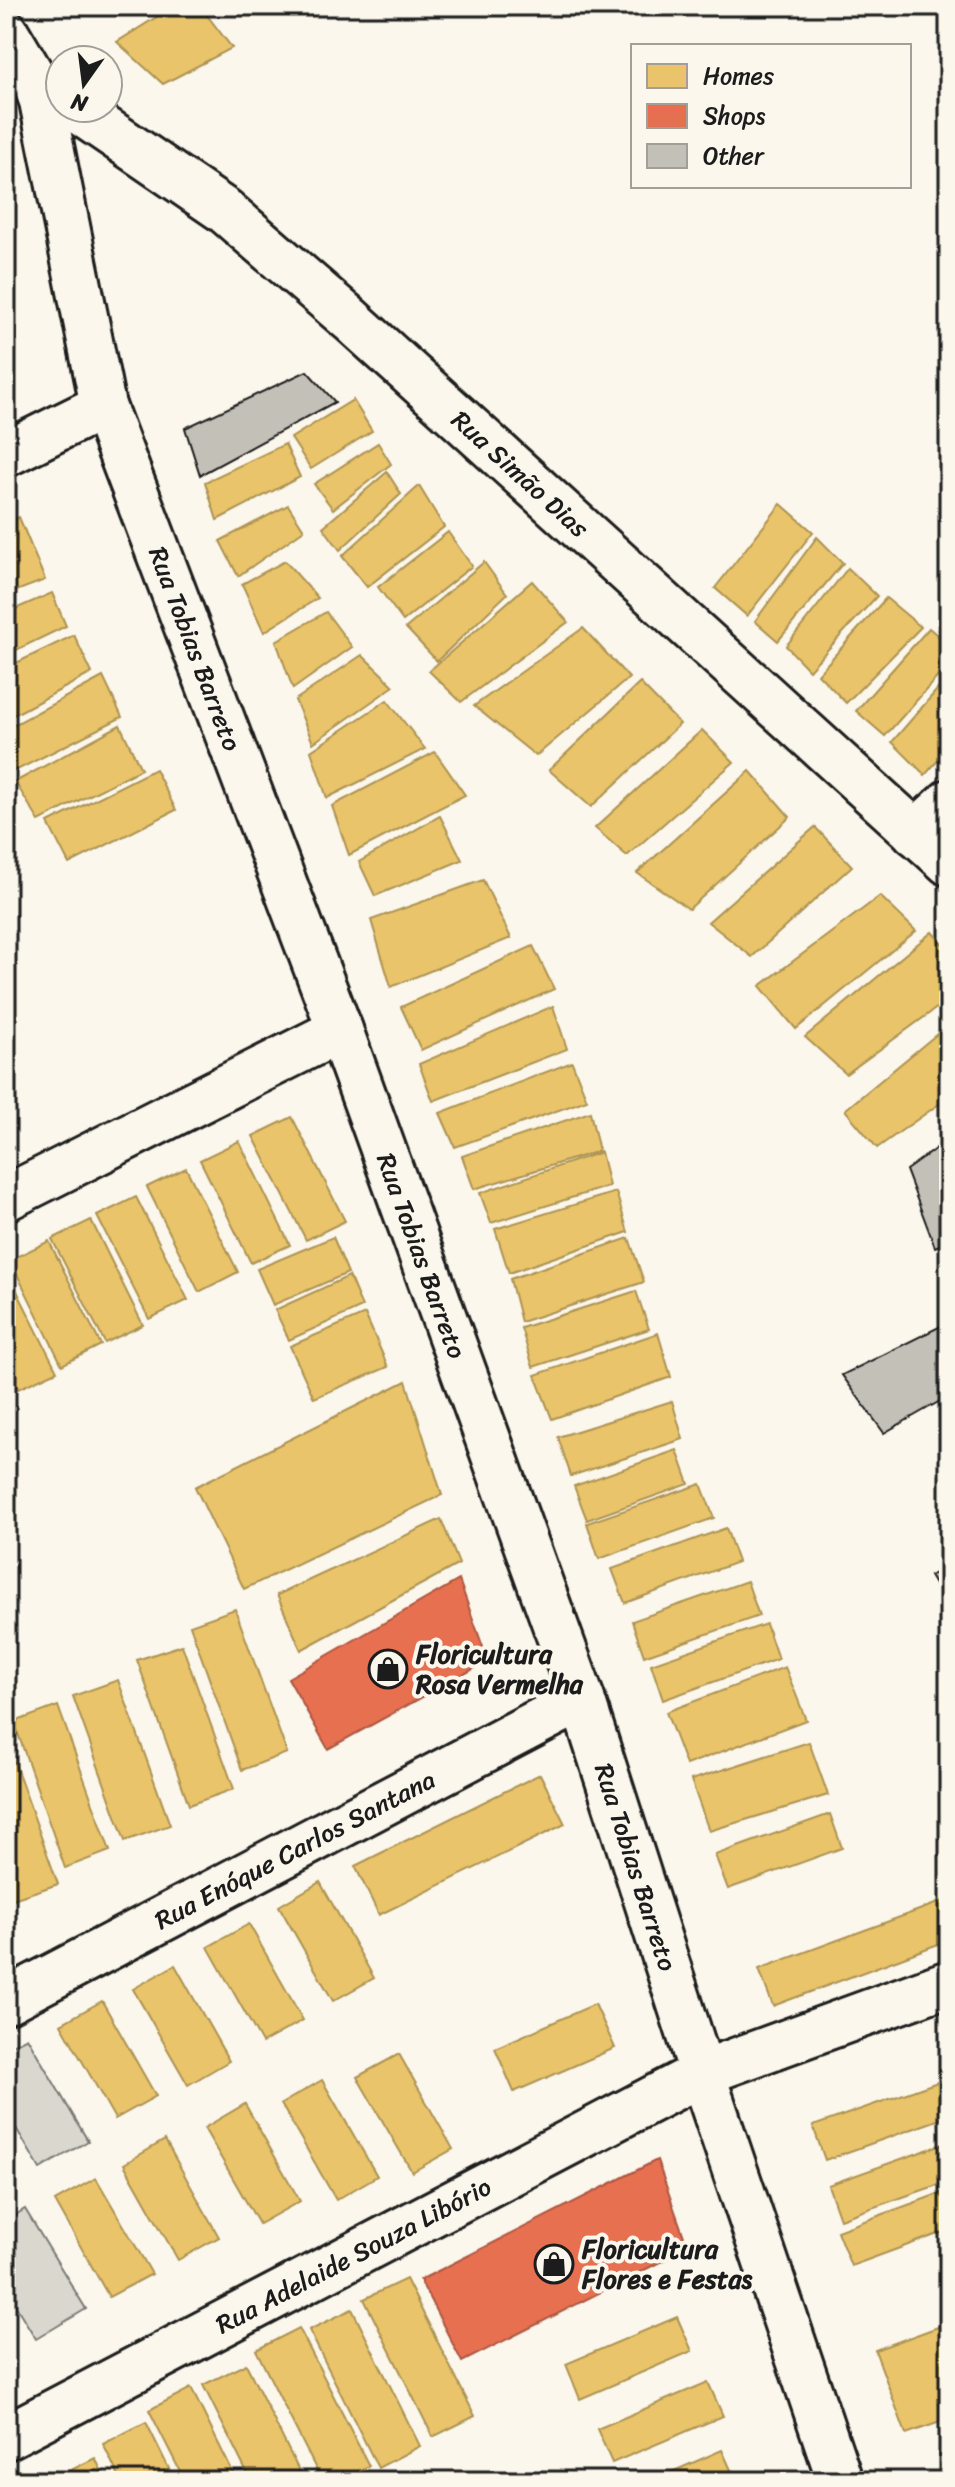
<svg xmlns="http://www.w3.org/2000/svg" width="955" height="2487" viewBox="0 0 955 2487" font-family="Sriracha,sans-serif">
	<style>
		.green { fill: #dad7ce; stroke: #7b7a75; stroke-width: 2 }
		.homes { fill: #e9c46a; stroke: #ac9253; stroke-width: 2 }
		.shops { fill: #e76f51; stroke: #aa5641; stroke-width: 2 }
		.building { fill: #c3c0b8; stroke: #1c1c1c; stroke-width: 2 }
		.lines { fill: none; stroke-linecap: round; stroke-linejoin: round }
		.minor-casing { stroke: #1c1c1c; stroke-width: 50 }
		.tertiary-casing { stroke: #1c1c1c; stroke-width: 50 }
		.minor { stroke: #fbf7ec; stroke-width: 44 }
		.tertiary { stroke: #fbf7ec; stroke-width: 44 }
		.labels { text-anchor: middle; stroke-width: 8; stroke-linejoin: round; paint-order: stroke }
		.street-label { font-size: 26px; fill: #1c1c1c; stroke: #fbf7ec }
		.poi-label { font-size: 26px; font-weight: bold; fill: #1c1c1c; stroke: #fbf7ec; text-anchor: start }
	</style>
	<rect width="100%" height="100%" fill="#fbf7ec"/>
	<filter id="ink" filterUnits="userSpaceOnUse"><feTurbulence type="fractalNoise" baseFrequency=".0125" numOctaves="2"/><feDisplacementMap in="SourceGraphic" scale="16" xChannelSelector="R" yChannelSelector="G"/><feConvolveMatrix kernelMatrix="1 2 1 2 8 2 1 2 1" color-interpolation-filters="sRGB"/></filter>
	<g filter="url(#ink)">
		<g class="green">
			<polygon points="27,2037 88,2141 40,2169 6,2111 6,2048"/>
			<polygon points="25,2209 86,2309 36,2339 6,2290 6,2221"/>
		</g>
		<g class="homes">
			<polygon points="174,6 200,6 232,48 163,84 117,42"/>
			<polygon points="353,400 372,431 311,469 291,438"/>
			<polygon points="378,443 391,464 333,509 314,484"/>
			<polygon points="285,444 300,477 217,520 205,482"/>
			<polygon points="387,472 401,494 340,550 323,527"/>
			<polygon points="419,486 444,527 367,587 342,556"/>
			<polygon points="781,504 813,532 747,616 715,588"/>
			<polygon points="288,505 304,530 238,576 220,541"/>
			<polygon points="19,517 45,580 6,595 6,523"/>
			<polygon points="448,532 472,566 403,621 378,587"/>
			<polygon points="817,537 843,563 778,641 755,621"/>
			<polygon points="285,561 318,598 264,632 242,584"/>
			<polygon points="484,562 507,594 437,661 406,628"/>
			<polygon points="848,568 877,596 809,670 786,646"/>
			<polygon points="532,581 568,622 461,702 429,671"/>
			<polygon points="52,593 66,626 6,655 6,613"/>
			<polygon points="886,598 921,627 846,703 818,674"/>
			<polygon points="326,612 352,647 293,689 276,641"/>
			<polygon points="583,628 629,678 536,756 474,706"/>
			<polygon points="929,628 949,645 949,664 885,736 856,711"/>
			<polygon points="74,635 92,673 6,719 6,668"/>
			<polygon points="362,655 394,686 313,743 295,700"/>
			<polygon points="949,676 949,748 925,775 892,742"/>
			<polygon points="103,677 122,717 15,771 6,758 6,729"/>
			<polygon points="640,683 680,724 591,807 549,770"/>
			<polygon points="387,700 425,749 327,798 311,751"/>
			<polygon points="120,725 141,769 39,821 15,782"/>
			<polygon points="702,730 734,762 627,856 595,828"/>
			<polygon points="435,752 465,795 349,855 332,806"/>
			<polygon points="155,769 176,810 69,864 48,823"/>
			<polygon points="750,771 790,817 689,909 637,873"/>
			<polygon points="440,816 462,860 375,896 359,862"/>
			<polygon points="815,827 852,866 752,957 708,922"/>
			<polygon points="483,880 511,938 391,987 371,920"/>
			<polygon points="880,896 916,931 796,1029 760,986"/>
			<polygon points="932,932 949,951 949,999 846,1074 805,1037"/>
			<polygon points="533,946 554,989 421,1050 401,1007"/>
			<polygon points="553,1006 567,1049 433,1101 419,1064"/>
			<polygon points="949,1024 949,1097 877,1148 845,1110"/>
			<polygon points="572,1062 587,1100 455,1147 440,1113"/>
			<polygon points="590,1112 599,1151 474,1189 462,1156"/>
			<polygon points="292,1117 345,1221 306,1240 253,1136"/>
			<polygon points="239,1141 290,1245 251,1263 200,1160"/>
			<polygon points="601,1152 609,1186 491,1223 480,1193"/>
			<polygon points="186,1168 238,1272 199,1292 147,1187"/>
			<polygon points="616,1192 628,1232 509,1273 495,1229"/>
			<polygon points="136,1197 188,1300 149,1319 97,1216"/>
			<polygon points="91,1220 143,1325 105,1343 52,1239"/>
			<polygon points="333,1237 348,1273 273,1305 257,1269"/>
			<polygon points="629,1238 644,1282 521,1322 510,1279"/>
			<polygon points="49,1241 101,1345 62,1365 10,1260"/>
			<polygon points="6,1269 57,1371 18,1389 6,1366"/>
			<polygon points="349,1276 362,1307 289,1340 275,1310"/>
			<polygon points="636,1291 649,1329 533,1367 521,1328"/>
			<polygon points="365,1314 388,1367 314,1398 290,1346"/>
			<polygon points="658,1333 671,1377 552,1419 535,1375"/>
			<polygon points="406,1381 442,1495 244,1589 195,1487"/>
			<polygon points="672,1401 683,1439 571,1476 558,1437"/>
			<polygon points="677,1450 689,1484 587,1520 574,1486"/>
			<polygon points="701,1484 714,1518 599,1559 587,1523"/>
			<polygon points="441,1519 459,1564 301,1650 277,1595"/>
			<polygon points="726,1528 738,1562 625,1603 612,1569"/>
			<polygon points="747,1581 759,1616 644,1656 632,1621"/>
			<polygon points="235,1609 287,1753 242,1770 190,1625"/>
			<polygon points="766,1624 778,1659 663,1700 651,1664"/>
			<polygon points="182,1645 234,1789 189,1805 137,1660"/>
			<polygon points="785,1667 806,1720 686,1765 666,1712"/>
			<polygon points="118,1680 170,1825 125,1841 73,1696"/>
			<polygon points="58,1706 110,1851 65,1868 14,1722"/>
			<polygon points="6,1739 58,1884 13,1899 6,1879"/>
			<polygon points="809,1742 828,1795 709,1831 691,1780"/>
			<polygon points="540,1774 565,1824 379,1915 355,1866"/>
			<polygon points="830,1814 842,1848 728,1889 715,1855"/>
			<polygon points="320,1882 374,1978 333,2001 279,1906"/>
			<polygon points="949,1899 949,1940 773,2006 759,1969"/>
			<polygon points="249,1924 303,2020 262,2043 208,1947"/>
			<polygon points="175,1965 229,2061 188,2085 133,1989"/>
			<polygon points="102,2001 156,2096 115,2119 61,2024"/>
			<polygon points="595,2004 615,2048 514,2092 495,2048"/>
			<polygon points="399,2054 453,2149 412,2172 357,2077"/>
			<polygon points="949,2078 949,2116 825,2160 813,2126"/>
			<polygon points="322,2080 377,2176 336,2200 281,2104"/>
			<polygon points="245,2104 300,2201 259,2224 204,2128"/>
			<polygon points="165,2140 219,2237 178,2260 124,2164"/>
			<polygon points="949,2142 949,2181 840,2219 828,2185"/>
			<polygon points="96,2178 152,2274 109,2297 55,2201"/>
			<polygon points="949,2190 949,2230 851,2266 837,2231"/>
			<polygon points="406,2279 475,2416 433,2437 364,2299"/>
			<polygon points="352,2309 420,2446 378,2468 309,2330"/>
			<polygon points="677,2317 692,2351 580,2399 566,2364"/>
			<polygon points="949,2323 949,2419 906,2434 875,2350"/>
			<polygon points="299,2328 369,2466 338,2481 322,2481 256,2350"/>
			<polygon points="246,2364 304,2481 251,2481 203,2385"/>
			<polygon points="708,2382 723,2416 612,2463 597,2429"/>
			<polygon points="191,2388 237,2481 185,2481 149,2410"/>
			<polygon points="146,2422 175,2481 121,2481 103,2444"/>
			<polygon points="722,2450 736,2481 651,2481"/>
			<polygon points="95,2458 107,2481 54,2481 53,2479"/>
		</g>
		<g class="shops">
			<polygon points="459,1580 488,1661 328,1749 288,1678"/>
			<polygon points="657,2160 688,2248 462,2362 420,2280"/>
		</g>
		<g class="building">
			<polygon points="307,371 335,402 200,475 185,428"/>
			<polygon points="949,1139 949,1241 935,1247 906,1170"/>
			<polygon points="949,1322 949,1396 884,1433 842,1375"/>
			<polygon points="949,1565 949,1608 930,1576"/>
		</g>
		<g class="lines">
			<defs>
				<g id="minor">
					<path id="s1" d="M34,79L42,101L103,406L340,1030L582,1699L702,2073L840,2481"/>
					<polyline points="6,454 103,406"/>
					<polyline points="915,833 949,802"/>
					<polyline points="6,1198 340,1030"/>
					<path id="s2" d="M6,2001L582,1699"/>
					<path id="s3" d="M6,2437L702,2073L949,1983"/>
				</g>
				<g id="tertiary">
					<polyline points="6,32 34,79 60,97"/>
					<path id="s4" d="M74,108L225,211L351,320L949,863"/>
				</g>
			</defs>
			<use href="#minor" class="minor-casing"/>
			<use href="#tertiary" class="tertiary-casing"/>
			<use href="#minor" class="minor"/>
			<use href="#tertiary" class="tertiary"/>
		</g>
	</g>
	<defs>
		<symbol id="shop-ring" viewBox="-11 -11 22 22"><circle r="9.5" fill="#fbf7ec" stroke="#1c1c1c" stroke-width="1.5"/><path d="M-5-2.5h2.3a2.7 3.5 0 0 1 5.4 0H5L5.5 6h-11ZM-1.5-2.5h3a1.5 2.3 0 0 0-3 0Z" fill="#1c1c1c"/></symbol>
	</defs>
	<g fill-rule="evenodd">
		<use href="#shop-ring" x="366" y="1647" width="44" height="44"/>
		<use href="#shop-ring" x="532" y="2242" width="44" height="44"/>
	</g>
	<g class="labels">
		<g class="street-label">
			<text dy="9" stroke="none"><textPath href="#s4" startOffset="578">Rua Simão Dias</textPath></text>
			<text dy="9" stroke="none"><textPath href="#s1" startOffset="594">Rua Tobias Barreto</textPath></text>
			<text dy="9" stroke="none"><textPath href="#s1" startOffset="1242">Rua Tobias Barreto</textPath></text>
			<text dy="9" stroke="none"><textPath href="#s2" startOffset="326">Rua Enóque Carlos Santana</textPath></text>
			<text dy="9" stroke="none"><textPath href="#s1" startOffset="1890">Rua Tobias Barreto</textPath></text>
			<text dy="9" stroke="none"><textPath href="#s3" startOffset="392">Rua Adelaide Souza Libório</textPath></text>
		</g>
		<g class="poi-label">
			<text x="416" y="1663">Floricultura<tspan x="416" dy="30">Rosa Vermelha</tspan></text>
			<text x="582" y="2258">Floricultura<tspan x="582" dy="30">Flores e Festas</tspan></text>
		</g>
	</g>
	<rect width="955" height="2487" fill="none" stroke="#fbf7ec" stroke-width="32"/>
	<rect x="16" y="16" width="923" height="2455" fill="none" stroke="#1c1c1c" stroke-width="3" filter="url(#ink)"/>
	<rect x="631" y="44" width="280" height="144" fill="#fbf7ec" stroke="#a29f99" stroke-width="2"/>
	<rect x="647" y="64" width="40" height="24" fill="#e9c46a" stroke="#a29f99" stroke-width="2"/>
	<text x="703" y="84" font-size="24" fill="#1c1c1c">Homes</text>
	<rect x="647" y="104" width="40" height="24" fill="#e76f51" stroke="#a29f99" stroke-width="2"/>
	<text x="703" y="124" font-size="24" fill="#1c1c1c">Shops</text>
	<rect x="647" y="144" width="40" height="24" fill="#c3c0b8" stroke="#a29f99" stroke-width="2"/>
	<text x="703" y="164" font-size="24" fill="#1c1c1c">Other</text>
	<g transform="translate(84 84) rotate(194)"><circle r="38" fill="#fbf7ec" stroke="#a29f99" stroke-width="2"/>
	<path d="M0-6L14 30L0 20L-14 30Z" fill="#1c1c1c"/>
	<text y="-12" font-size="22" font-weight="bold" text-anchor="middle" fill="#1c1c1c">N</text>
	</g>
</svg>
